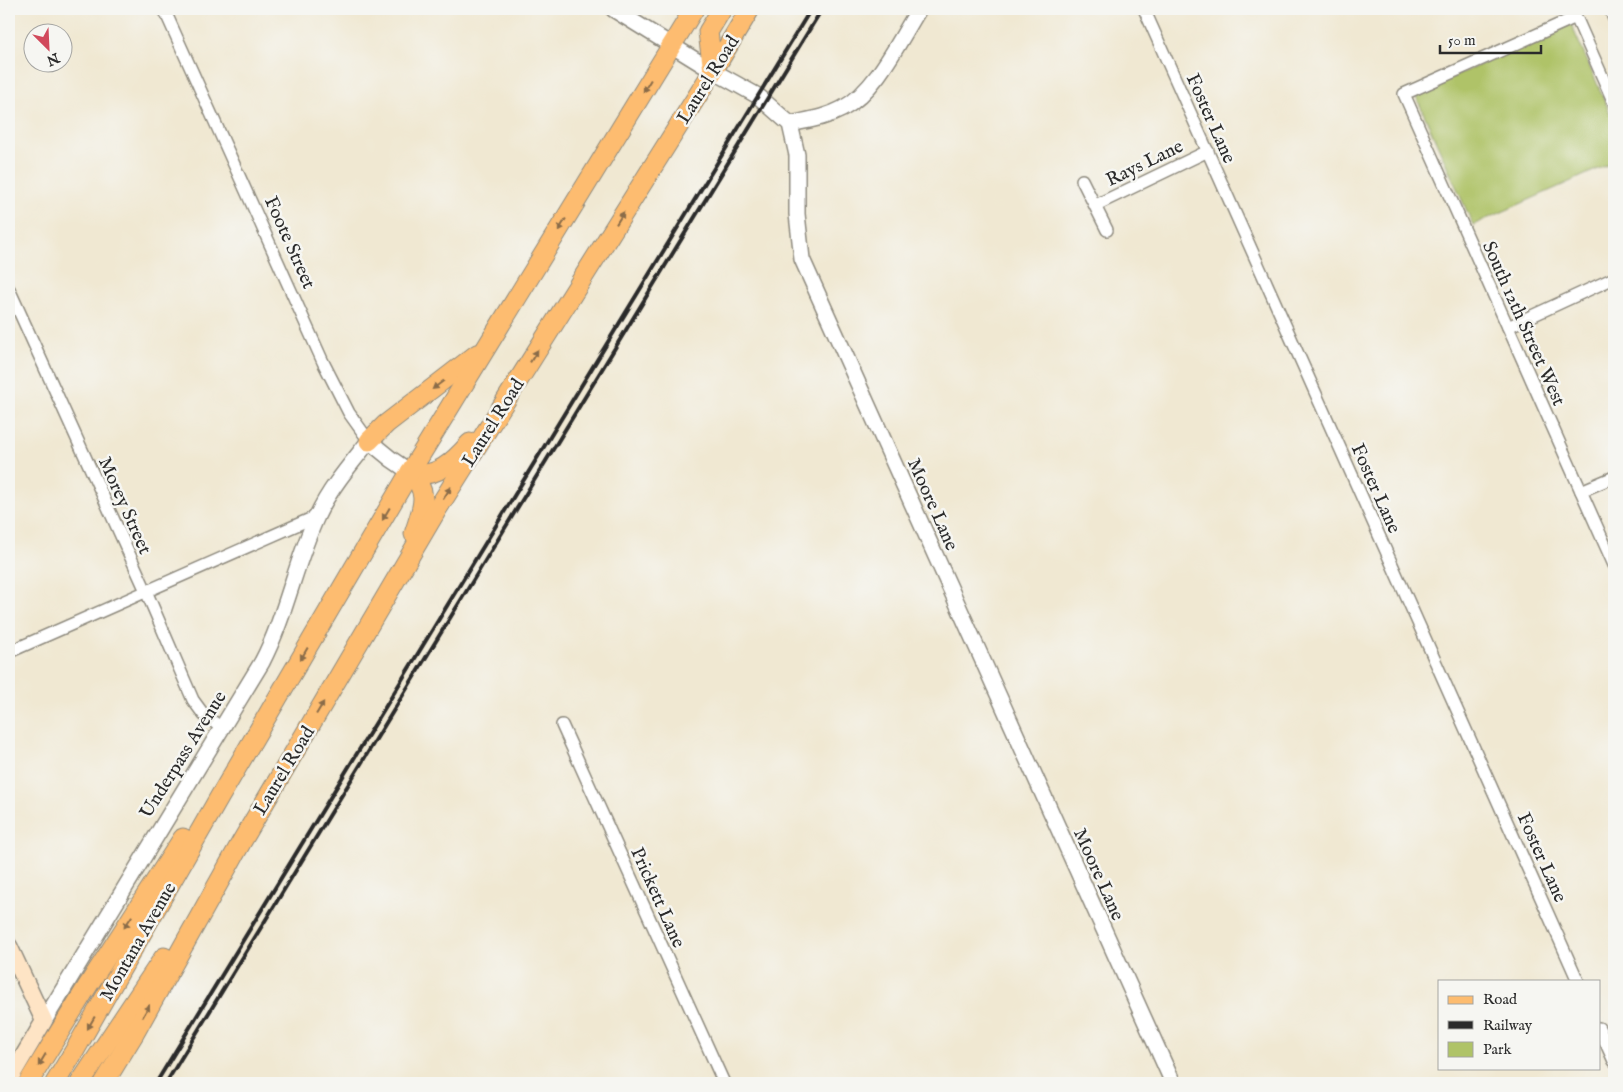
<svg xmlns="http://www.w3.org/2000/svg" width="1623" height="1092" viewBox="0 0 1623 1092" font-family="'IM FELL English',serif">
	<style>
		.green { fill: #afc367; stroke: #6d7749 }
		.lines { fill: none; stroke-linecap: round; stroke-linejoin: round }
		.minor-casing { stroke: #8e8a7e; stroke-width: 14 }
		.tertiary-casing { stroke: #8e8a7e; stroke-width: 18 }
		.secondary-casing { stroke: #8e8a7e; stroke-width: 19 }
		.primary-casing { stroke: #8e8a7e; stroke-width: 21 }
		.minor { stroke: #fff; stroke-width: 11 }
		.tertiary { stroke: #fff; stroke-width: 15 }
		.secondary { stroke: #fee4c5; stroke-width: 16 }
		.primary { stroke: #fdbc6f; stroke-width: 19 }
		.rail { stroke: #2b2b2b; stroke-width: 4 }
		.oneway { fill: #8a6c4a }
		.labels { text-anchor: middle; stroke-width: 5; stroke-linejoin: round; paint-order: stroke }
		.street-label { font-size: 19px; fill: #2b2b2b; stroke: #f6f6f2 }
	</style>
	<rect width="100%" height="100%" fill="#f6f6f2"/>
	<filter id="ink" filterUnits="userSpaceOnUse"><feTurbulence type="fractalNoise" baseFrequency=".02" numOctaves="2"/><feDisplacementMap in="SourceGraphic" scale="10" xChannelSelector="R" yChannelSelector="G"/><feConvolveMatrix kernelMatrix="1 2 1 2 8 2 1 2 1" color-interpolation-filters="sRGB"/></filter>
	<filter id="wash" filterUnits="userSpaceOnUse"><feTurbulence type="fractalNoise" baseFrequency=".0096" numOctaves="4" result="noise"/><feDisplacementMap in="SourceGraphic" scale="20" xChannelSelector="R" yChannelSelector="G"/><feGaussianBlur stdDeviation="1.12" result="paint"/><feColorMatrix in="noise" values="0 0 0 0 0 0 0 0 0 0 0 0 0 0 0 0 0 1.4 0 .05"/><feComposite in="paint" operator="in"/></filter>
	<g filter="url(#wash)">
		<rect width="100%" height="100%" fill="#f0e8d2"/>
		<polygon class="green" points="1571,24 1614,122 1614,162 1473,225 1415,94"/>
	</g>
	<g filter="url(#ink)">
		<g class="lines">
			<defs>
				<g id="minor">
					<polyline points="164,9 323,362 349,413 369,441"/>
					<polyline points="1144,9 1578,981"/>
					<polyline points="1610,9 1614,19"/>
					<polyline points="1614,103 1576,17 1404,94 1614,565"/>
					<polyline points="1082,180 1107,230"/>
					<polyline points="1096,205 1208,151"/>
					<polyline points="9,289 146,591 193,700 204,715 222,728"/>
					<polyline points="1508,327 1614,278"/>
					<polyline points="1581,491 1614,477"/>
					<polyline points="9,652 317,516"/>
					<polyline points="562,725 724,1083"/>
					<polyline points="1599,1028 1614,1061"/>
				</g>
				<g id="tertiary">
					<polyline points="613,9 713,71 758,96 790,124 797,155 797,214 802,259 1173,1083"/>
					<path d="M790,124C808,120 825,118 842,109C876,91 899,41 919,9"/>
					<path d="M44,1021L262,662C286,616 295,563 317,516C330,488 350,465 369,441L391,459L410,472"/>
				</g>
				<polyline id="secondary" points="9,946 44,1021 9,1080"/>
				<g id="primary">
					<polyline points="713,71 708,32 722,9"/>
					<polyline points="369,441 386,424 477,354"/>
					<path d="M410,472C435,481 455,460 470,443"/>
					<path d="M410,472C431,494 422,508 414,534"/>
					<polyline points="28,1083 87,987 183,838"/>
					<polyline points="55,1083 75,1050 219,798 410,472 694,9"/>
					<polyline points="80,1083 164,957"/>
					<polyline points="104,1083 134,1034 242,841 438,508 713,71 750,9"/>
				</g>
			</defs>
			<use href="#minor" class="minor-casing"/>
			<use href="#tertiary" class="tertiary-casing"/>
			<use href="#secondary" class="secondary-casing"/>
			<use href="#primary" class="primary-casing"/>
			<use href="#minor" class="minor"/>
			<use href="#tertiary" class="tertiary"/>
			<use href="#secondary" class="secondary"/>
			<use href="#primary" class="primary"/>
			<g class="rail">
				<polyline points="156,1083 811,9"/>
				<polyline points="166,1083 822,9"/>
			</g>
		</g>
		<defs><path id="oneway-solid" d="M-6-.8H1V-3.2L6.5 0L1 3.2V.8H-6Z" transform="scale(1.25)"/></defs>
		<g class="oneway">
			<use href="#oneway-solid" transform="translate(647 86) rotate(121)"/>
			<use href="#oneway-solid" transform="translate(620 218) rotate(-58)"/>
			<use href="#oneway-solid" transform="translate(562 225) rotate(121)"/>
			<use href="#oneway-solid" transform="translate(534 356) rotate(-58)"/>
			<use href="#oneway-solid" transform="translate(438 385) rotate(143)"/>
			<use href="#oneway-solid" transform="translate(447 493) rotate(-58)"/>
			<use href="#oneway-solid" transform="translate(386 514) rotate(120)"/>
			<use href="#oneway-solid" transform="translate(304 654) rotate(120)"/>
			<use href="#oneway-solid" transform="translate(320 708) rotate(-59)"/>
			<use href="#oneway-solid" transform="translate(128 922) rotate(123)"/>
			<use href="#oneway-solid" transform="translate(146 1011) rotate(-61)"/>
			<use href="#oneway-solid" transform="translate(91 1023) rotate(120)"/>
			<use href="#oneway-solid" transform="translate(42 1060) rotate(121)"/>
		</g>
	</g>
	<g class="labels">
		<g class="street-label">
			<text transform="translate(707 79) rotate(-58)" y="7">Laurel Road</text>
			<text transform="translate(1212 118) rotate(66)" y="7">Foster Lane</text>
			<text transform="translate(1144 162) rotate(-26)" y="7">Rays Lane</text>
			<text transform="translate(291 242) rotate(66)" y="7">Foote Street</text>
			<text transform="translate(1525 323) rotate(66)" y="7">South 12th Street West</text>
			<text transform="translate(492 422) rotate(-58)" y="7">Laurel Road</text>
			<text transform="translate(1377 488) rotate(66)" y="7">Foster Lane</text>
			<text transform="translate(934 504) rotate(66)" y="7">Moore Lane</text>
			<text transform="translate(126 505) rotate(66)" y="7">Morey Street</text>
			<text transform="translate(182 754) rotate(-58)" y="7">Underpass Avenue</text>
			<text transform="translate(283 770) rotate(-59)" y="7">Laurel Road</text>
			<text transform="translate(1543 857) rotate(66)" y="7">Foster Lane</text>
			<text transform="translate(1100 874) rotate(66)" y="7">Moore Lane</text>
			<text transform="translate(659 897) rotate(66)" y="7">Prickett Lane</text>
			<text transform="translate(137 941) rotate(-60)" y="7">Montana Avenue</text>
		</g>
	</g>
	<rect width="1623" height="1092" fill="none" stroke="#f6f6f2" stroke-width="30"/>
	<rect x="1438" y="980" width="162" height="90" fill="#f6f6f2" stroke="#a5a5a2"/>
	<rect x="1448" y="996" width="25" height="8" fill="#fdbc6f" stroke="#a5a5a2"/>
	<text x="1483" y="1004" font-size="15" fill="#2b2b2b">Road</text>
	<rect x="1448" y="1021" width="25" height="8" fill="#2b2b2b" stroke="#a5a5a2"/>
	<text x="1483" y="1030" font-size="15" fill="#2b2b2b">Railway</text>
	<rect x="1448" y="1042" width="25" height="15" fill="#afc367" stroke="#a5a5a2"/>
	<text x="1483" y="1054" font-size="15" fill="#2b2b2b">Park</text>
	<g transform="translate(48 48) rotate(156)"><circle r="24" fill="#f6f6f2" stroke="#a5a5a2"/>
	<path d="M0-4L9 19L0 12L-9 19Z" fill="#d1495b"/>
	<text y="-8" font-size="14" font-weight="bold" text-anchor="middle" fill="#2b2b2b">N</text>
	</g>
	<path d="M1440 45v8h101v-8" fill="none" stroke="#2b2b2b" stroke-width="2.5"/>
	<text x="1448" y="45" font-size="15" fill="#2b2b2b" stroke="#f6f6f2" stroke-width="4" paint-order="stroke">50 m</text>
</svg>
